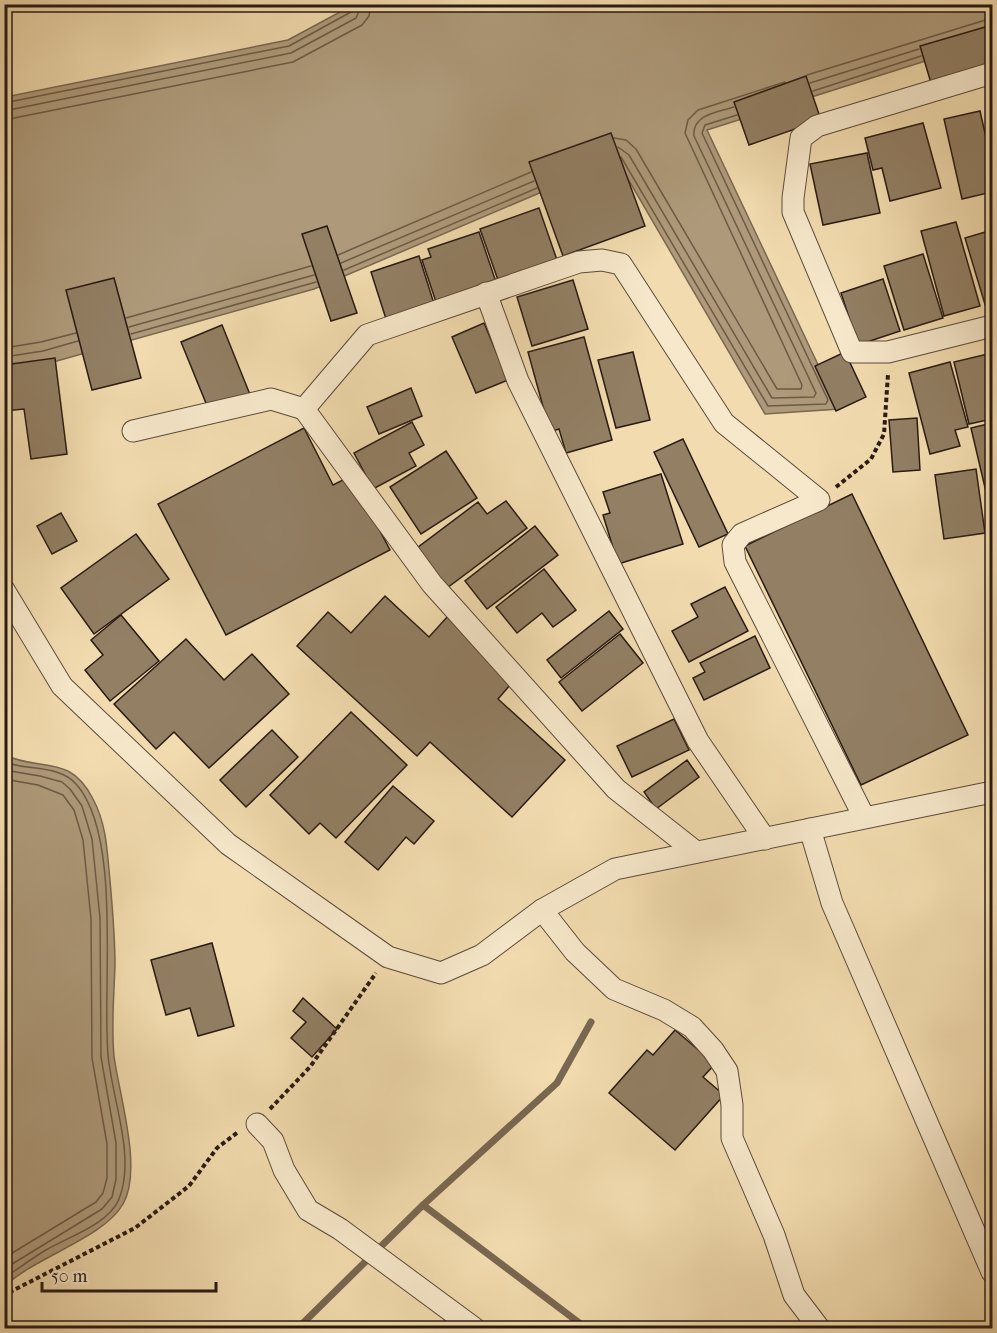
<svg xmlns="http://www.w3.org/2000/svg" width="997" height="1333" viewBox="0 0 997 1333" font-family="'IM FELL French Canon',serif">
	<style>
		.water { fill: #ae9a7a; stroke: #796751; stroke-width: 1.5 }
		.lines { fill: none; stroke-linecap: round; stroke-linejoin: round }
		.shore { stroke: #6c5a46; stroke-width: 1.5 }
		.stream { stroke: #796751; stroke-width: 7 }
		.building { fill: #927f64; stroke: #291a13; stroke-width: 1.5 }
		.minor-casing { stroke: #5b4a3a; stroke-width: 23 }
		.path { stroke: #291a13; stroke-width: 4; stroke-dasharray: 4.5 3; stroke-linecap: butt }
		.minor { stroke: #f7e8cb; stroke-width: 21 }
	</style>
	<rect width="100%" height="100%" fill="#f2dcaf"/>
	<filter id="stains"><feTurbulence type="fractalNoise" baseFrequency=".00333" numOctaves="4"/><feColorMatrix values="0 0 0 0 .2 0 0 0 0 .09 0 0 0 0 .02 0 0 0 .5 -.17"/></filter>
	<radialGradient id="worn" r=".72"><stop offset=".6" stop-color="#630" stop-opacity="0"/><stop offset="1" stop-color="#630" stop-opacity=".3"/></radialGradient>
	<g class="water">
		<polygon points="353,5 992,5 992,40 707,130 839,409 765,414 617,160 314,289 46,364 5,370 5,97 288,40"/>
		<path d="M5,755C40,772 70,753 93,799C105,821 107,846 109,870C112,902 115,933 115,965C114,996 111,1026 114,1056C119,1095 143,1169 123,1204C104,1238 35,1257 5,1286Z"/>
	</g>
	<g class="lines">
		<g class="shore">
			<polyline points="807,75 992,18"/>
			<polyline points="810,83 919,49"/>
			<polyline points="813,91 921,56"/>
			<polyline points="4,103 289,46 351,12 354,4"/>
			<polyline points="4,111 291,53 356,18 362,4"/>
			<polyline points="4,120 293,62 362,25 369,16 371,4"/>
			<polyline points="614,138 626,140 636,149 777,389 801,389 802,385 685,133 688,120 698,110 785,82"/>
			<path d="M618,147L629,155L772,398L814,397L816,393L694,136C692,114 719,112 734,107"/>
			<polyline points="621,157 768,406 826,404 828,400 702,133 705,125 737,115"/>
			<polyline points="338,255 531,172"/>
			<polyline points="341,263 534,181"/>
			<polyline points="344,270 537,188"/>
			<polyline points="126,318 311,266"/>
			<polyline points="129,327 314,275"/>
			<polyline points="131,334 316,282"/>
			<polyline points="4,348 41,342 76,333"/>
			<polyline points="4,357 43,351 78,341"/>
			<path d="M4,762C27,771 59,764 77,785C122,838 102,986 108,1055C112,1099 136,1157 119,1199C108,1225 68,1237 46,1250C32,1258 18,1269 4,1278"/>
			<polyline points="4,770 40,776 62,782 70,789 82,806 92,839 100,918 101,1057 116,1143 116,1179 112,1197 102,1209 4,1269"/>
			<polyline points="4,779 38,785 63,795 74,810 83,840 91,919 92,1058 107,1144 107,1178 103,1193 96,1202 4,1258"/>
		</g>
		<g class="stream">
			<polyline points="423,1205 586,1328"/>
			<polyline points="298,1328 423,1205 557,1083 591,1022"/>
		</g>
	</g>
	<g class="building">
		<polygon points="992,25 992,65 931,83 920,46"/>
		<polygon points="806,76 821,120 749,145 734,102"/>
		<polygon points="980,111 992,164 992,192 962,199 944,119"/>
		<polygon points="923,123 941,188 890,201 882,168 873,170 865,138"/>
		<polygon points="611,133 645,226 563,256 529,162"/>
		<polygon points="867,153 880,213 823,225 810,164"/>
		<polygon points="539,208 557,260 498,280 480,229"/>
		<polygon points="956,222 980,306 944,316 921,231"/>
		<polygon points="327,226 357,313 331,321 302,234"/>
		<polygon points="992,230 992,320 990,321 965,238"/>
		<polygon points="479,232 496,282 436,302 422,260 431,257 428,249"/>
		<polygon points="923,254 943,318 904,330 884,266"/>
		<polygon points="419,256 435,307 387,322 371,272"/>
		<polygon points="114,278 141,378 92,390 66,290"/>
		<polygon points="883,279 900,331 858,345 841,293"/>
		<polygon points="573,280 588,329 532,346 517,297"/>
		<polygon points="484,323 508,380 476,393 452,337"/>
		<polygon points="222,325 251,397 210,413 181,342"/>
		<polygon points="584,337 612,440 566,453 559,429 550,432 528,352"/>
		<polygon points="633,352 650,420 616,428 598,360"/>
		<polygon points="845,352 866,397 836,411 815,366"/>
		<polygon points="992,353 992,419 969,424 954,362"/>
		<polygon points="55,358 67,454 31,459 24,409 4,411 4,365"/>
		<polygon points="950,362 968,427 955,430 960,446 930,454 909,373"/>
		<polygon points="411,388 422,416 379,434 367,407"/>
		<polygon points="917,418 920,470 893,472 889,420"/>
		<polygon points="412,422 424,445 409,453 416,466 373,489 354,453"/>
		<polygon points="992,423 992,490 986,492 971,428"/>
		<polygon points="304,428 333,485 351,476 390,550 226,635 158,504"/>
		<polygon points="683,439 728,534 699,547 654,452"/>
		<polygon points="446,451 477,498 421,534 390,487"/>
		<polygon points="976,469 985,533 944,539 935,475"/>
		<polygon points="661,474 683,544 618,564 603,515 610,513 603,492"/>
		<polygon points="852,494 968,735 861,785 745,546"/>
		<polygon points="506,501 527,528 447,588 417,548 478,502 487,514"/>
		<polygon points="61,513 77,541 52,554 37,526"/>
		<polygon points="535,526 558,555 487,609 465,581"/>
		<polygon points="136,534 169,579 94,634 61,588"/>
		<polygon points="544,569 576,610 553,627 542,613 517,633 496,607"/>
		<polygon points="725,587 748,631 689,662 672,631 698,617 691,604"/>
		<polygon points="385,596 429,637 448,616 516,678 498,699 565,760 512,817 430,742 417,756 297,646 328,612 351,633"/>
		<polygon points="609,611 623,629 561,678 547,660"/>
		<polygon points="121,615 159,661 110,701 85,670 103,655 91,640"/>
		<polygon points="620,634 643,663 582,711 559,682"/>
		<polygon points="755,636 770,668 704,700 693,678 705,672 700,663"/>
		<polygon points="186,639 224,680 252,654 289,694 209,768 174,732 156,749 114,704"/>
		<polygon points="351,712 407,765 336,838 320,823 309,834 270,795"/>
		<polygon points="674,719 689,750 632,777 617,746"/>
		<polygon points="272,730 298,757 246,807 220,780"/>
		<polygon points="687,760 699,777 656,809 644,792"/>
		<polygon points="393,786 434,821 414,844 406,837 378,870 345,842"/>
		<polygon points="212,943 234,1026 198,1036 190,1008 166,1015 151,960"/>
		<polygon points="303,998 337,1029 312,1057 291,1038 306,1022 293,1011"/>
		<polygon points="675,1030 715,1064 703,1077 724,1095 675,1150 609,1093 647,1050 653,1055"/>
	</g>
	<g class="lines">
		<defs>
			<g id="minor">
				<polyline points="992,73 817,126 801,138 793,198 793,212 852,352 888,352 992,326"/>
				<polyline points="486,293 518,381 698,741 765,839"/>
				<polyline points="304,409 432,584 616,789 696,852"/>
				<polyline points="133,431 271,399 304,409 367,335 579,262 602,260 621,264 724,423 819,500 742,534 733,545 735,562 864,817"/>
				<polyline points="4,590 62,686 228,844 388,957 441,973 482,955 542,910 615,869 992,792"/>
				<polyline points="810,829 832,903 992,1272"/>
				<polyline points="542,910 575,952 614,989 664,1010 692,1027 713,1050 727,1071 732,1105 732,1138 774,1235 794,1295 819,1328"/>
				<polyline points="257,1124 273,1141 284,1170 308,1210 340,1229 474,1328"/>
			</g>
		</defs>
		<use href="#minor" class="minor-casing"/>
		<g class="path">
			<polyline points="836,487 871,459 884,434 888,374"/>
			<polyline points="270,1109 310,1067 376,973"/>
			<polyline points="4,1298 12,1291 135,1228 189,1186 217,1148 238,1132"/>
		</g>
		<use href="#minor" class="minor"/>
	</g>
	<rect width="997" height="1333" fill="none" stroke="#f2dcaf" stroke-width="24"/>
	<rect x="6" y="6" width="985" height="1321" fill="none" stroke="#291a13" stroke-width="3"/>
	<rect x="12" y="12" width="973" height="1309" fill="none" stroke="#291a13" stroke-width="1.5"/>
	<path d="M42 1282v9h174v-9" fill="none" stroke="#291a13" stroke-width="3"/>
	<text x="51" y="1282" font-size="18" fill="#291a13" stroke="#f7e8cb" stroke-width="4.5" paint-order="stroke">50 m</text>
	<rect width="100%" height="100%" filter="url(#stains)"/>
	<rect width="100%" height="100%" fill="url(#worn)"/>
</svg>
